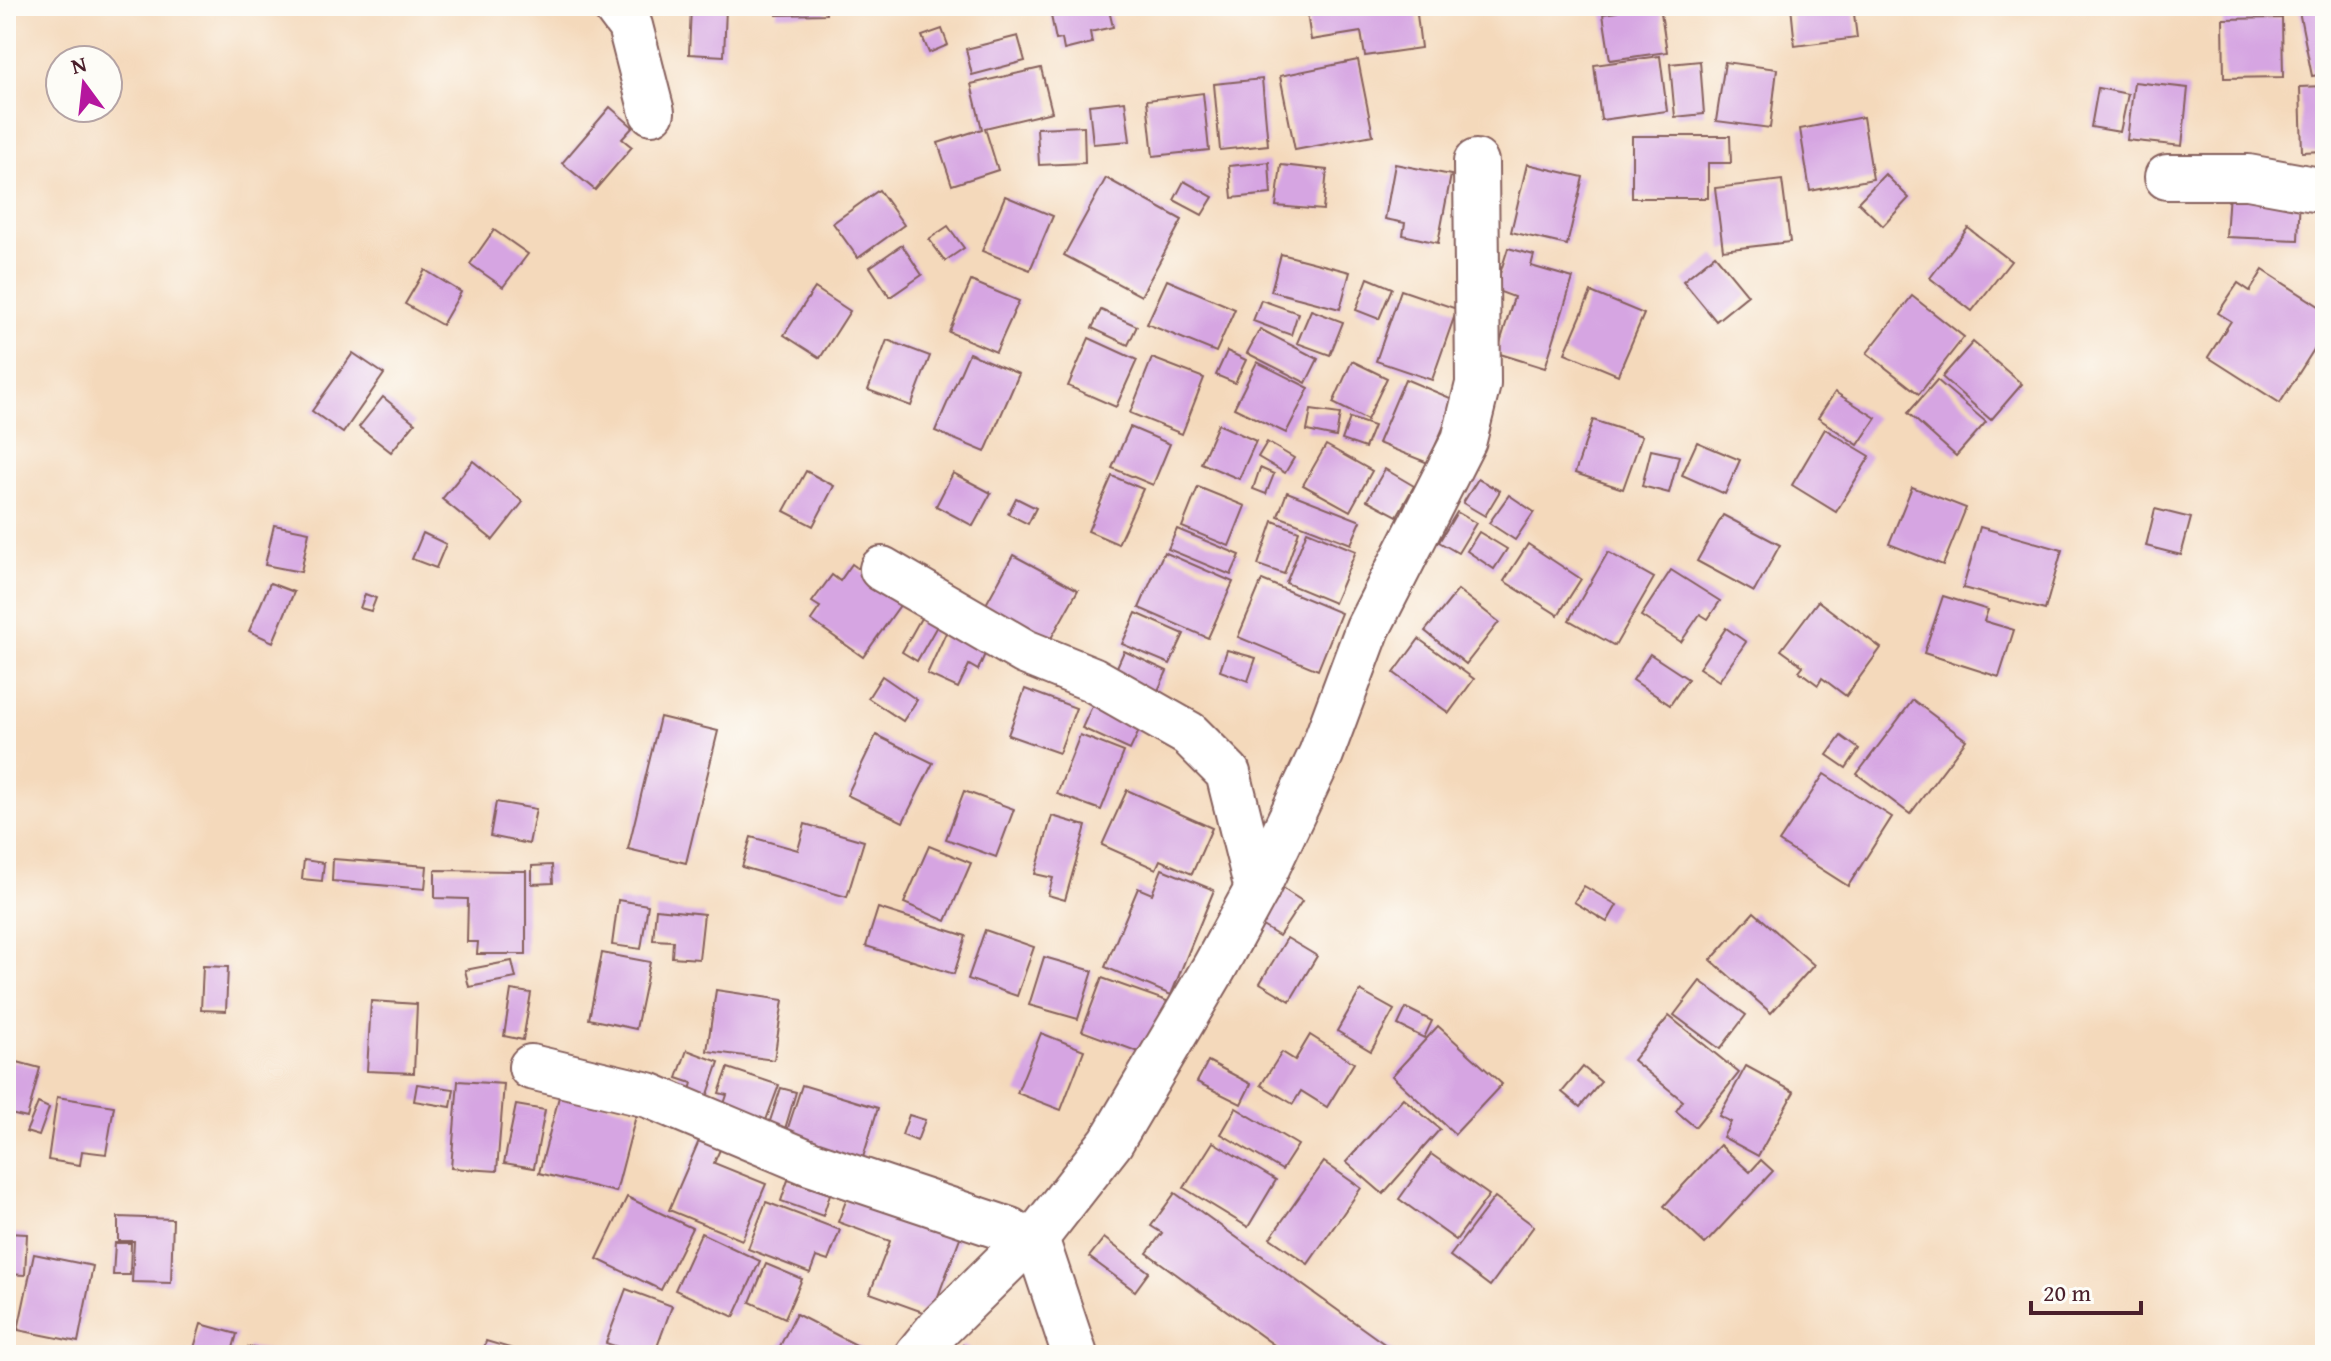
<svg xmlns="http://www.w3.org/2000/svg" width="2331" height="1361" viewBox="0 0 2331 1361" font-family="'Gentium Book Plus',serif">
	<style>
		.building { fill: #d6a5e2 }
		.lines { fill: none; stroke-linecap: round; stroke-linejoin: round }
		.minor-casing { stroke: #86605d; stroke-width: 48 }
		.minor { stroke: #fff; stroke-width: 44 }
	</style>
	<rect width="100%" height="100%" fill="#fdfcf7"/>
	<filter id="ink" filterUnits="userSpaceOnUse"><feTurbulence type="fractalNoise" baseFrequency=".0125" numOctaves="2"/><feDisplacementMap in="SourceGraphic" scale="16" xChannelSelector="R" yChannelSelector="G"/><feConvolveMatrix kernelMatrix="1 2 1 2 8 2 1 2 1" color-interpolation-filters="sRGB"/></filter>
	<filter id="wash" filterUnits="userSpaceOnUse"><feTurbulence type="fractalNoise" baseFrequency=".006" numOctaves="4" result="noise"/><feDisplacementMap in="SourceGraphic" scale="32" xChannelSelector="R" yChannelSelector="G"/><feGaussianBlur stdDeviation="1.8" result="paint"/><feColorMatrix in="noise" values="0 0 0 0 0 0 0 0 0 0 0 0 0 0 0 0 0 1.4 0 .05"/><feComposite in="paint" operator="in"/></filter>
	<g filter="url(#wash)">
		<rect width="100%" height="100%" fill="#f4d9bb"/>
		<g id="blocks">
			<g class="building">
				<polygon points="691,6 726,8 724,56 689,54"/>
				<polygon points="777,6 826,6 826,14 777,15"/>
				<polygon points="1049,6 1108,6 1113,27 1090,32 1092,43 1064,50 1062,39 1056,40"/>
				<polygon points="1306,6 1416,6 1421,48 1365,56 1361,32 1311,40"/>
				<polygon points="1616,6 1660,6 1667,52 1610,60 1603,14 1617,12"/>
				<polygon points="1791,6 1853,6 1857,38 1795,46"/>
				<polygon points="2298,6 2325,6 2325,74 2312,76"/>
				<polygon points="2282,18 2283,77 2224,78 2223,19"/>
				<polygon points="942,29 948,45 929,53 922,36"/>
				<polygon points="1018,36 1025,61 972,75 966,49"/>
				<polygon points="1660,56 1667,111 1601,120 1594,65"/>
				<polygon points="1358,60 1373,135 1295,150 1280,76"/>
				<polygon points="1700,61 1704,114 1675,117 1670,64"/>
				<polygon points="1725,62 1777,69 1770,128 1716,121"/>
				<polygon points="1041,68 1052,112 985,128 998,170 952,185 938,143 982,129 971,84"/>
				<polygon points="1262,79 1268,145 1220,150 1214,84"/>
				<polygon points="2134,82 2188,88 2182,146 2127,140"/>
				<polygon points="2325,86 2325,151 2302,152 2300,87"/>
				<polygon points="2098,88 2128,94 2120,132 2091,127"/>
				<polygon points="1203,93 1209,150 1153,156 1147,100"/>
				<polygon points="1125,101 1130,141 1093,144 1089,105"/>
				<polygon points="610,107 633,127 622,139 632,147 595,190 562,163"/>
				<polygon points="1863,117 1873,179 1810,191 1800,129"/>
				<polygon points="1084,126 1085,163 1039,165 1037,128"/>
				<polygon points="1632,136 1730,136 1731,163 1708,163 1708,198 1632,198"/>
				<polygon points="1269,162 1271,194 1232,198 1229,166"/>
				<polygon points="1395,164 1451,175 1438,243 1403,235 1405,223 1385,219"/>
				<polygon points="1527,164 1583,177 1567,245 1511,232"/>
				<polygon points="1281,165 1327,170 1323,210 1276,206"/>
				<polygon points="1885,174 1909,198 1883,226 1858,202"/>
				<polygon points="1106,178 1182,220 1141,296 1064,255"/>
				<polygon points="1782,180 1790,242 1723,250 1715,188"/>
				<polygon points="1184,181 1213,197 1202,215 1174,200"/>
				<polygon points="879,190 904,225 858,258 833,223"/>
				<polygon points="2229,192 2300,196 2298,240 2226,237"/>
				<polygon points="1005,196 1053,216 1030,270 982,251"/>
				<polygon points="948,226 964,248 945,261 929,239"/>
				<polygon points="1968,228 2011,261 1972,311 1930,278"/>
				<polygon points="494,230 528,254 503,287 470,264"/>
				<polygon points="902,245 922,275 890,297 870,267"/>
				<polygon points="1508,248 1534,255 1531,266 1573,278 1545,368 1497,353 1514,297 1495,290"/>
				<polygon points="1281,254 1350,272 1340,309 1271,291"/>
				<polygon points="1715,255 1748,295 1716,321 1683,281"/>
				<polygon points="425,270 461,292 442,325 405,304"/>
				<polygon points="2263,270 2325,310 2325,332 2280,403 2208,357 2231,321 2218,313 2238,283 2250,291"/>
				<polygon points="1368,278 1392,288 1379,319 1356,310"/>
				<polygon points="1167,280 1235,309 1216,352 1147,324"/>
				<polygon points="971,281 1019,301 996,352 949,332"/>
				<polygon points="815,288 850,311 820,358 784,335"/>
				<polygon points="1401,290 1457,309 1432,380 1376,361"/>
				<polygon points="1591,292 1644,314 1618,375 1565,353"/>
				<polygon points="1912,296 1964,337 1919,394 1867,353"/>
				<polygon points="1261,300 1298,313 1291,335 1253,321"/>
				<polygon points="1101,310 1137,326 1128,345 1092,328"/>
				<polygon points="1311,310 1343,322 1330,355 1297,343"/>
				<polygon points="1260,329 1318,359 1306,383 1247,353"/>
				<polygon points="1089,338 1137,360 1116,407 1068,386"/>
				<polygon points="887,340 930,356 911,406 868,390"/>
				<polygon points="1973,342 2022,384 1991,420 1942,377"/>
				<polygon points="1227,351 1246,360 1235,383 1216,375"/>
				<polygon points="353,353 384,374 343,433 312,411"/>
				<polygon points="969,353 1019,374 985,452 935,431"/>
				<polygon points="1152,358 1204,378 1182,434 1130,413"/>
				<polygon points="1352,361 1387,378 1367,420 1333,403"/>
				<polygon points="1257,362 1309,388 1286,433 1234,408"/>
				<polygon points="1405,379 1455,400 1428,463 1378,443"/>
				<polygon points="1937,380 1986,422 1956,456 1908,413"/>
				<polygon points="1835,392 1876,418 1858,445 1818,418"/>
				<polygon points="383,397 415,423 391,452 359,427"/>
				<polygon points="1311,410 1340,414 1336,437 1307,431"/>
				<polygon points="1350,418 1374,426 1365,448 1342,440"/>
				<polygon points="1593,420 1642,436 1623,489 1575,473"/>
				<polygon points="1218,424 1256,441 1239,479 1201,463"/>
				<polygon points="1130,427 1170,444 1153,485 1112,468"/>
				<polygon points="1825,429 1870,456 1836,512 1792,485"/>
				<polygon points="1267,442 1294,458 1285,473 1258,457"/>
				<polygon points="1697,442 1740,460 1725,494 1682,475"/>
				<polygon points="1326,445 1372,471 1350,511 1303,485"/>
				<polygon points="1651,450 1679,456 1669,493 1642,486"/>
				<polygon points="473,461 523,502 493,540 442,499"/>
				<polygon points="1260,468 1274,474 1266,494 1253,489"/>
				<polygon points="1385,469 1414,486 1397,516 1367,500"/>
				<polygon points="806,471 834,486 813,526 784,511"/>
				<polygon points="953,473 991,493 973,526 936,506"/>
				<polygon points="1112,476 1143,489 1118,544 1088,531"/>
				<polygon points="1478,479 1500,491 1485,516 1463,503"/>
				<polygon points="1198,487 1245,506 1229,546 1182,527"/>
				<polygon points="1912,487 1966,508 1943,565 1889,544"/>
				<polygon points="1287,492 1361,521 1351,544 1278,516"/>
				<polygon points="1509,495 1534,512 1515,540 1489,523"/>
				<polygon points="1016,498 1036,508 1028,524 1008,514"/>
				<polygon points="2155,509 2191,518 2181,555 2146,546"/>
				<polygon points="1457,512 1476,523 1458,553 1439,542"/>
				<polygon points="1723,515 1780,545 1754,592 1697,561"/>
				<polygon points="1273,521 1299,531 1284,574 1258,565"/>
				<polygon points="274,525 309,532 301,572 265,565"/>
				<polygon points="1980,527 2062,550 2045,610 1963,588"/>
				<polygon points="1177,529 1240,555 1231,575 1168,549"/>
				<polygon points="1307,531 1356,551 1334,603 1286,583"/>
				<polygon points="1479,532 1507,549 1494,569 1467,551"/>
				<polygon points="423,533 446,544 436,568 412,559"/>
				<polygon points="1528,544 1581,579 1558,615 1504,581"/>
				<polygon points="1164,552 1233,582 1208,638 1139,608"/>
				<polygon points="1608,552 1654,578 1615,646 1569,620"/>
				<polygon points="1013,555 1078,590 1049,642 985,606"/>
				<polygon points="852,564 903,601 863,657 811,620 820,607 812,602 832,575 840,581"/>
				<polygon points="1671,570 1720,601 1708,619 1700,614 1681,642 1641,616"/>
				<polygon points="1262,580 1341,613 1318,670 1238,637"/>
				<polygon points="270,583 294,592 273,642 249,631"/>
				<polygon points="1458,590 1499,622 1466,664 1425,631"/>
				<polygon points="365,594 376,598 371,611 360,608"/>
				<polygon points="1943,596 1988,610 1984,621 2014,630 1999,677 1924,653"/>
				<polygon points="1818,601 1881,648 1846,696 1822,678 1818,685 1799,671 1803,666 1781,650"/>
				<polygon points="1136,613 1184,634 1170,664 1122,644"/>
				<polygon points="921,618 937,626 917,661 902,652"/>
				<polygon points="951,622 991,640 978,670 969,665 958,688 927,674"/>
				<polygon points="1726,628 1746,642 1719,681 1699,668"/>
				<polygon points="1419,639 1474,679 1449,713 1394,673"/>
				<polygon points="1227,650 1256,658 1248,681 1220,671"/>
				<polygon points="1124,651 1167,671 1156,695 1113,676"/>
				<polygon points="1650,654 1688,679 1670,705 1633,680"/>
				<polygon points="882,676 917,700 903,721 868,698"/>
				<polygon points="1025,689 1076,708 1059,753 1008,735"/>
				<polygon points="1098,693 1146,716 1130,750 1082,728"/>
				<polygon points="1913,700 1966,740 1910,814 1857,774"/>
				<polygon points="660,717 718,731 686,863 628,849"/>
				<polygon points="876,735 933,763 903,822 847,795"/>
				<polygon points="1080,735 1124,752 1101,810 1057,794"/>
				<polygon points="1841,736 1859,749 1846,768 1827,755"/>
				<polygon points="1824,774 1892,817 1848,886 1779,842"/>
				<polygon points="1127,790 1212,828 1192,874 1160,860 1156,869 1102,845"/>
				<polygon points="964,791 1014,809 996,857 946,839"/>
				<polygon points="496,802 536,809 529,844 490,836"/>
				<polygon points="1052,816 1086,826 1065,900 1048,895 1053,878 1035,874"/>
				<polygon points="805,824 864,841 847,897 742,867 751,837 798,850"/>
				<polygon points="929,846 971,863 946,921 904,903"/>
				<polygon points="333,859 427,866 425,889 332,881"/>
				<polygon points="304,860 324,863 322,881 302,879"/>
				<polygon points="552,865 553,883 532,884 532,866"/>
				<polygon points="1162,869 1214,890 1171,995 1105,967 1138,888 1152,894"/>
				<polygon points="435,870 526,871 526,954 477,954 478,942 467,942 468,899 435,898"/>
				<polygon points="1584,886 1617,905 1607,922 1574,902"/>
				<polygon points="1282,888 1302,901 1279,936 1259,924"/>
				<polygon points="618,900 648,905 641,949 612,945"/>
				<polygon points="878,908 966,936 954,974 866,946"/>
				<polygon points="656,909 704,914 699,959 672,957 673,941 653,940"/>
				<polygon points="1754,912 1814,965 1771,1013 1711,960"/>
				<polygon points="985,930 1034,947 1017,996 968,979"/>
				<polygon points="1287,938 1317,956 1290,1001 1260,983"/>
				<polygon points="602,953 650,962 636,1029 589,1019"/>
				<polygon points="1044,957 1093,971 1078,1019 1029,1005"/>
				<polygon points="512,961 516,978 469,987 465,970"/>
				<polygon points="203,966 228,967 226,1011 201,1010"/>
				<polygon points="1102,978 1167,1001 1147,1055 1082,1031"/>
				<polygon points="1700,981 1746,1015 1720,1049 1674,1015"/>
				<polygon points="511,990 531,993 523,1040 504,1036"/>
				<polygon points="716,990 783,1000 774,1060 707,1051"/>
				<polygon points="1360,991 1394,1010 1371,1051 1337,1031"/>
				<polygon points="371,1001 417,1004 414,1073 367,1071"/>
				<polygon points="1406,1008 1432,1021 1424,1038 1398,1025"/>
				<polygon points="1669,1016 1739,1073 1695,1127 1676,1111 1683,1101 1633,1060"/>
				<polygon points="1438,1026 1502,1084 1455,1134 1392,1076"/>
				<polygon points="1041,1033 1084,1050 1061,1110 1017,1093"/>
				<polygon points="1310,1035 1354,1063 1327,1107 1301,1091 1293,1104 1261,1085 1282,1052 1295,1060"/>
				<polygon points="687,1050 719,1062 706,1100 689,1094 692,1083 677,1078"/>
				<polygon points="6,1059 40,1068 27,1118 6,1113"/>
				<polygon points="1208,1061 1251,1084 1241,1104 1197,1082"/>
				<polygon points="1746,1066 1794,1092 1758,1156 1723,1137 1731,1122 1719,1116"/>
				<polygon points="1583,1067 1601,1082 1580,1107 1562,1092"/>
				<polygon points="728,1068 779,1085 762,1131 720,1116 727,1095 719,1093"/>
				<polygon points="458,1081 504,1084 497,1171 451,1168"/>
				<polygon points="417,1084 454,1089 451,1107 414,1101"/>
				<polygon points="802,1085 878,1108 861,1164 784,1140"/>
				<polygon points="781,1088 796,1092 785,1129 769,1124"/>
				<polygon points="560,1093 637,1112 616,1192 539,1173"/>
				<polygon points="57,1097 114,1106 106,1154 82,1151 80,1165 48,1160"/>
				<polygon points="1403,1098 1440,1129 1383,1194 1346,1162"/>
				<polygon points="38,1103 49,1108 39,1136 26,1132"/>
				<polygon points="516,1105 545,1110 534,1168 504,1163"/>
				<polygon points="1236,1108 1298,1145 1282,1170 1221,1134"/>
				<polygon points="909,1115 925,1120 917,1141 902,1135"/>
				<polygon points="701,1136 722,1145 714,1163 766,1184 742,1240 669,1210"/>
				<polygon points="1213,1142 1276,1180 1248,1227 1184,1188"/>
				<polygon points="1720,1145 1750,1172 1761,1160 1773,1171 1705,1244 1664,1206"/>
				<polygon points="1431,1154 1489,1195 1456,1240 1399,1199"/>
				<polygon points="1324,1162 1361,1188 1308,1264 1270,1238"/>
				<polygon points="788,1180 830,1194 823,1216 781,1201"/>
				<polygon points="849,1193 961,1235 931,1315 870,1293 890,1241 838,1222"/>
				<polygon points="1175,1193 1397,1353 1396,1355 1288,1355 1147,1253 1162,1233 1151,1226"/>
				<polygon points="627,1197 692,1228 661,1290 597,1259"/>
				<polygon points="1495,1197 1534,1226 1490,1286 1450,1256"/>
				<polygon points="766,1202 840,1230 828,1261 816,1257 810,1273 748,1249"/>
				<polygon points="118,1217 173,1219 171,1283 132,1282 134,1241 118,1241"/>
				<polygon points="6,1233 27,1234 25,1275 6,1274"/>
				<polygon points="701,1233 760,1261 734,1317 675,1290"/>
				<polygon points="1104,1238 1149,1272 1135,1291 1089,1257"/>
				<polygon points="115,1243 131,1243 130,1275 113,1275"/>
				<polygon points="34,1254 93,1266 78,1342 18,1330"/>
				<polygon points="766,1264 802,1279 785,1318 750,1302"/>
				<polygon points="626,1289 672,1306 654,1355 640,1355 606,1343"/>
				<polygon points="796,1314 862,1348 858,1355 782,1355 777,1352"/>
				<polygon points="201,1324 237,1334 231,1355 192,1355"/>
				<polygon points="486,1341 530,1354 530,1355 482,1355"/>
				<polygon points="963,1345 977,1355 956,1355"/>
				<polygon points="248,1347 290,1353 290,1355 247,1355"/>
			</g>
		</g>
	</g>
	<g filter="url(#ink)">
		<use href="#blocks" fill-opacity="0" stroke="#86605d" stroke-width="2"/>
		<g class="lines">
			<defs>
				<g id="minor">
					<polyline points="615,6 630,26 652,112"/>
					<polyline points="2167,177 2248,177 2325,191"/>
					<polyline points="882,569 1025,652 1092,679 1189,734 1228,773 1257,889"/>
					<polyline points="531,1067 648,1095 810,1163 1010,1230 1018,1250"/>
					<polyline points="1036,1238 1075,1355"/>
					<polyline points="917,1355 939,1328 1018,1250 1036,1238 1111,1142 1214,968 1257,889 1321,754 1368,628 1464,440 1478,384 1476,162"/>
				</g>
			</defs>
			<use href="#minor" class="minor-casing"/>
			<use href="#minor" class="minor"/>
		</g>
	</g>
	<rect width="2331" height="1361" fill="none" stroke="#fdfcf7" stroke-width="32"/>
	<g transform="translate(84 84) rotate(345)"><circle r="38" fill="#fdfcf7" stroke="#b5a4a5" stroke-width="2"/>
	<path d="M0-6L14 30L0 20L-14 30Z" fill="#b5179e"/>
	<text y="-12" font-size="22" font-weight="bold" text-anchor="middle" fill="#4a1f2b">N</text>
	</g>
	<path d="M2031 1301v12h110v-12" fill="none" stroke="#4a1f2b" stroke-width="4"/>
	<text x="2043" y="1301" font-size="24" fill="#4a1f2b" stroke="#fdfcf7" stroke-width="6" paint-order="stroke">20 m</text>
</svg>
